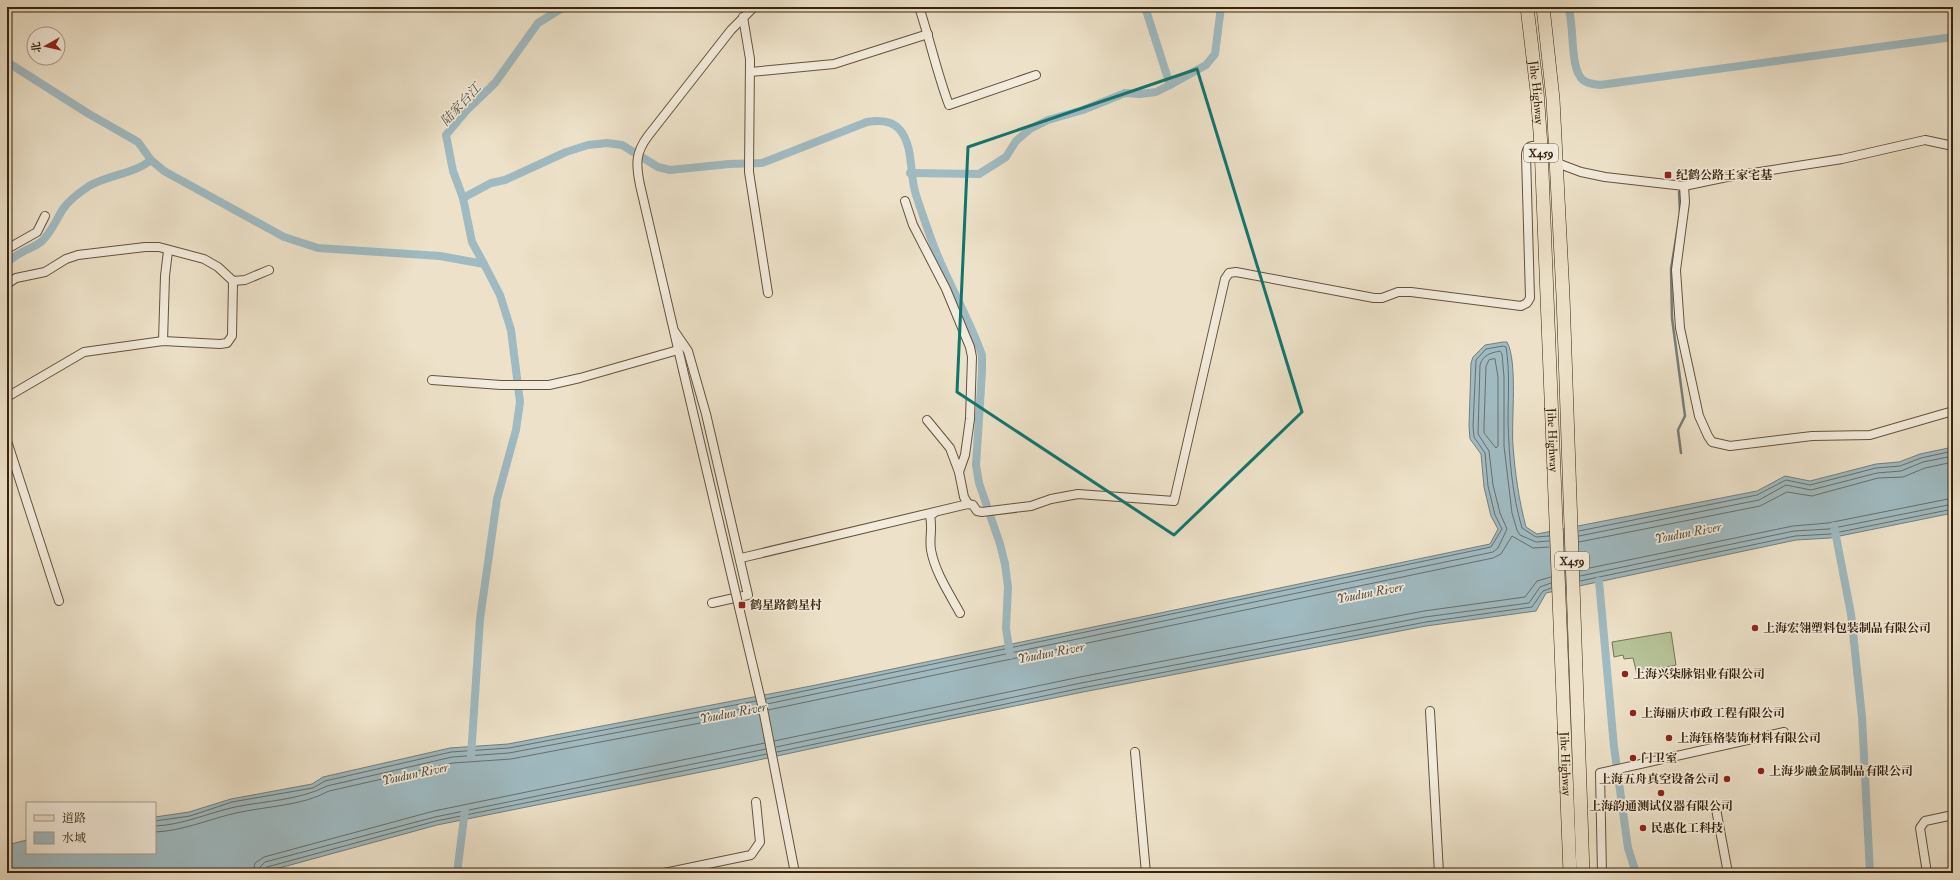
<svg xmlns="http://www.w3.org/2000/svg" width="1960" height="880" viewBox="0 0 1960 880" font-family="'IM FELL Double Pica','Noto Serif SC',serif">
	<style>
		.green { fill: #b7c398; stroke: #777352 }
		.water { fill: #9fbac1; stroke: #757e79 }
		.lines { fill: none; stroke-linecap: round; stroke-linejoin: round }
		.shore { stroke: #6b6e67; stroke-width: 1 }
		.stream { stroke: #757e79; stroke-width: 2.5 }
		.canal { stroke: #9fbac1; stroke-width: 8 }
		.minor-casing { stroke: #64533c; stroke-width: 10 }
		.primary-casing { stroke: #37230d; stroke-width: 14 }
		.minor { stroke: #f3ecdc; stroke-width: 8 }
		.primary { stroke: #ede2c9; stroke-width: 13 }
		.minor-bridge-casing { stroke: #64533c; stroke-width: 10; stroke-linecap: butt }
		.minor-bridge { stroke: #f3ecdc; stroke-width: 8 }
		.marked { fill: none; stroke: #0f766e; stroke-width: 3; stroke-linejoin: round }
		.poi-dot { fill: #8f2418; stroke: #f3ecdc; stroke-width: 1.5 }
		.labels { text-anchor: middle; stroke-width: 3.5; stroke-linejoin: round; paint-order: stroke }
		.shield { fill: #f3ecdc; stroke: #6f5f4b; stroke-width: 1 }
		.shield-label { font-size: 11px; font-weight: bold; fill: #37230d }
		.street-label { font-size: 12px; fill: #37230d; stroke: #f3ecdc }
		.poi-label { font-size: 12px; font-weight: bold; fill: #37230d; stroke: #f3ecdc; text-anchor: start }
		.water-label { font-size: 13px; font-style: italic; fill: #565043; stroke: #f3ecdc }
	</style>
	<rect width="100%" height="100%" fill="#ede2c9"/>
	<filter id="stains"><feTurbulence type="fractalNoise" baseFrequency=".005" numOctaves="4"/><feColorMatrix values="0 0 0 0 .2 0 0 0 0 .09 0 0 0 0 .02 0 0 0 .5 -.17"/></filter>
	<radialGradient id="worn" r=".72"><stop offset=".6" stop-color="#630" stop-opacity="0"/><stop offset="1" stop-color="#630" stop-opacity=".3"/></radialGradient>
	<polygon class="green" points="1671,632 1676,665 1637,674 1633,658 1624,659 1623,655 1614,657 1612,642"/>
	<path class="water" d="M1503,342H1507C1518,362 1511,420 1513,446C1515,473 1519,501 1526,527L1537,534L1757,491L1785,476L1810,481L1876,464L1899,462L1920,454L1953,447V513L1830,538L1796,540L1546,593L1536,611L1426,626L1083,692L917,726L721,768L437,825L261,873H7V845L27,840V853H155V817L189,812L231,799L312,784L323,777L450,748L508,744L811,686L1490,544L1498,529L1491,516L1484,487L1481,454L1470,439L1469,426L1471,363L1473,357L1485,345Z"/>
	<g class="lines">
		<g class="shore">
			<polygon points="1495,359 1498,377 1498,446 1496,448 1484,433 1484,426 1486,366 1489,360"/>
			<polyline points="1579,531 1757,495 1786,480 1810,485 1876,468 1900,466 1921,458 1953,451"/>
			<polyline points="1579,536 1759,500 1786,485 1811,490 1877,473 1901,471 1923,462 1953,456"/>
			<polyline points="1579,542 1760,506 1787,492 1812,496 1878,478 1903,477 1925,468 1953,462"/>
			<polyline points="1580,570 1793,526 1828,523 1953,498"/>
			<polyline points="1580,576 1794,531 1829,529 1953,504"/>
			<polyline points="1580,581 1795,536 1830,534 1953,509"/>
			<path d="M766,699L1491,547L1502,529L1495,515L1488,486L1485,453L1474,437L1473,426L1476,360L1486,349L1503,346L1506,347C1510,372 1508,396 1508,421C1509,457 1512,494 1522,528L1536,537L1549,536"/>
			<path d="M767,704L1493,552L1498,548L1507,529L1500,513L1493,485L1489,451L1478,434L1480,365C1483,355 1490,353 1500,351L1502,354L1504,377V446L1512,513L1517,530L1520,535L1536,542L1549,541"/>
			<polyline points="768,710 1493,558 1501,554 1512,536 1533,548 1549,547"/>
			<polyline points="774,741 1080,677 1424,611 1525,597 1537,581 1551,577"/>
			<polyline points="776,747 1081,683 1425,617 1529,603 1540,587 1551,583"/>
			<polyline points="777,752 1082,688 1426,622 1532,607 1543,591 1551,588"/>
			<polyline points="155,821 190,816 232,802 313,788 325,781 451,752 509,748 756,701"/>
			<path d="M155,826C183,825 208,813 235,807C265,801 300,800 327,786L452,757L509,753L757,706"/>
			<path d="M155,832C183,831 209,819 236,813C267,806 302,806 329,791L453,763L511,759L758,712"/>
			<polyline points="253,873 255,863 264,857 434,811 765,743"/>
			<polyline points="259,873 260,867 265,862 435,817 766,749"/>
			<polyline points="264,873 267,867 436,821 767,754"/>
		</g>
		<g class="stream">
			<polyline points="1679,192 1680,213"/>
			<polyline points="1679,220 1671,269 1672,318 1685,416 1678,430 1681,453"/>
		</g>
		<g class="canal">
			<polyline points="1145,7 1170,85"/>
			<path d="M1568,7C1575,24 1569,69 1583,80C1588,84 1594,84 1600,85L1953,37"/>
			<polyline points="7,62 89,114 138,142 151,160 164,171 284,237 318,248 440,256 484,264 500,295 511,330 520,402 516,430 497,499 480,619 471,757"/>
			<polyline points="910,173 979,174 1006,157 1016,141 1030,129 1048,120 1083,110 1125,93 1140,94 1156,92 1170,85 1206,65 1215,54 1221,7"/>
			<path d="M463,198L491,183L505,180L566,152L588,145L607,143L622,145L658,167L670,170L729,164L762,163L867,122C879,120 892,120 900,130C914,147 909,174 916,195C922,213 928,231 935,249C949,285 969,318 982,355V372L976,465L979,483L1000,544L1005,564L1008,587L1006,628L1010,655"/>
			<path d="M7,263C17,252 30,250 41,242C51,233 56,220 63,209C69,200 80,192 89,186C108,175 134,174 151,160"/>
			<polyline points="484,264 472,242 463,198 453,171 446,135 467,110 495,83 538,23 564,7"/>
			<polyline points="1834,526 1851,614 1862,717 1870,873"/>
			<polyline points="1599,581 1614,747 1628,848 1636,873"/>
			<polyline points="457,873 465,810"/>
		</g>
		<defs>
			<g id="minor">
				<path d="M919,7C930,40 937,73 949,105L1036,75"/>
				<polyline points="743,17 750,59 749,172 768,293"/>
				<polyline points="750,72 834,64 928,34"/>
				<polyline points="1557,163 1581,172 1605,177 1684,186 1727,177 1842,159 1925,140 1953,146"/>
				<polyline points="1684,186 1685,202 1676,270 1680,328 1699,416 1708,436 1712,442 1730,446 1812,436 1870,435 1953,411"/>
				<polyline points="905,201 913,225 946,289 970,347 972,357 970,419 965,455 959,472 964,497 968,504"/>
				<polyline points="7,249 37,232 45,216"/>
				<polyline points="7,284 16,278 45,272 66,259 78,255 145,247 159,247 204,259 218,267 233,281 245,280 269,270"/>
				<polyline points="675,332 688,351 706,414 748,595 712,603"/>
				<polyline points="163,341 165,276 168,251"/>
				<path d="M683,370L640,185C636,165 635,153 648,136L731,30L754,7"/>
				<polyline points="432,380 501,385 549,385 580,378 678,350"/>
				<polyline points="7,397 84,352 163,341 220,344 227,343 232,336 233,281"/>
				<polyline points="927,420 950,448 959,472"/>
				<polyline points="7,441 59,601"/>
				<path d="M934,513L930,516C933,528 929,538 931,550C935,572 949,593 960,613"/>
				<path d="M741,558L968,504L973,505L977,511L982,512L1031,506L1051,499L1078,494L1174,501L1225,279L1229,273L1236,272L1374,298H1382L1398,292H1411L1521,306L1527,303L1530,298L1526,155C1527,145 1532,145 1541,146"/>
				<polyline points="1430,711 1439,873"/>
				<polyline points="1135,752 1146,873"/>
				<polyline points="1716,809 1728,873"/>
				<polyline points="664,873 751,855 760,842 756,802"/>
				<polyline points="1602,873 1600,773 1784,732"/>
				<polyline points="1927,873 1920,828 1925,821 1953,815"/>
			</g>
			<g id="primary">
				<path id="s1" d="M1527,7L1537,91L1541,146L1570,873"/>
				<polyline points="1543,7 1553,99 1563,296 1583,873"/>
			</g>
		</defs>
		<use href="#minor" class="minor-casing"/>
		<use href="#primary" class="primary-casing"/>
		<use href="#minor" class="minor"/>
		<use href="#primary" class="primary"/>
		<defs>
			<polyline id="minor-bridge" points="683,370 763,709 795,873"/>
		</defs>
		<use href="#minor-bridge" class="minor-bridge-casing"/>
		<use href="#minor-bridge" class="minor-bridge"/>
	</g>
	<path class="marked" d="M1197,69L1302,412L1174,535L957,392L968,147Z"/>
	<g class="poi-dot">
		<rect x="1664" y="171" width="8" height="8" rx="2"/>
		<rect x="738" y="601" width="8" height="8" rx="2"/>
		<circle cx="1755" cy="628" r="4"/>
		<circle cx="1625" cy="674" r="4"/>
		<circle cx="1633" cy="713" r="4"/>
		<circle cx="1669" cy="738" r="4"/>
		<circle cx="1633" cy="758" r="4"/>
		<circle cx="1761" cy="771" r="4"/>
		<circle cx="1727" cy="779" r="4"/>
		<circle cx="1661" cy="793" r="4"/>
		<circle cx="1643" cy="828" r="4"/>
	</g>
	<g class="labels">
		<g class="shield">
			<rect x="1524" y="144" width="34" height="18" rx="3"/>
			<rect x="1555" y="552" width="34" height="18" rx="3"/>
		</g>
		<g class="shield-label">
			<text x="1541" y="157">X459</text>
			<text x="1572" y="565">X459</text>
		</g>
		<g class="street-label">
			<text dy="4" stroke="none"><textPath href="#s1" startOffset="86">Jihe Highway</textPath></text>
			<text dy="4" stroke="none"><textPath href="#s1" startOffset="434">Jihe Highway</textPath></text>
			<text dy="4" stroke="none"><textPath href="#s1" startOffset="758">Jihe Highway</textPath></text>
		</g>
		<g class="poi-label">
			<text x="1676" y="179">纪鹤公路王家宅基</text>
			<text x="750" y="609">鹤星路鹤星村</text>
			<text x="1763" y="632">上海宏翎塑料包装制品有限公司</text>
			<text x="1633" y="678">上海兴柒脉铝业有限公司</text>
			<text x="1641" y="717">上海丽庆市政工程有限公司</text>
			<text x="1677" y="742">上海钰格装饰材料有限公司</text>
			<text x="1641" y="762">门卫室</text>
			<text x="1769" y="775">上海步融金属制品有限公司</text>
			<text x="1719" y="783" text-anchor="end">上海五舟真空设备公司</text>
			<text x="1661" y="810" text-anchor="middle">上海韵通测试仪器有限公司</text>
			<text x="1651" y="832">民惠化工科技</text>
		</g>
		<g class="water-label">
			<text transform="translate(460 104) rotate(-47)" y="5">陆家台江</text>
			<text transform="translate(1688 532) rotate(-11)" y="5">Youdun River</text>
			<text transform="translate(1370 592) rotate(-11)" y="5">Youdun River</text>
			<text transform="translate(1051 652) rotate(-11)" y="5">Youdun River</text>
			<text transform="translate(733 712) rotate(-11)" y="5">Youdun River</text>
			<text transform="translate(415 773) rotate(-12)" y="5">Youdun River</text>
		</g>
	</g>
	<rect width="1960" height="880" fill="none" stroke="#ede2c9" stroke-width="24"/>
	<rect x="8" y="8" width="1944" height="864" fill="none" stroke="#37230d" stroke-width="2"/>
	<rect x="12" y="12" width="1936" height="856" fill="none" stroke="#37230d"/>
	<rect x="26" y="802" width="130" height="52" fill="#f3ecdc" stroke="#a89c89"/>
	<rect x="34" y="815" width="20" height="6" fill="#ede2c9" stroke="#a89c89"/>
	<text x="62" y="822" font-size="12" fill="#37230d">道路</text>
	<rect x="34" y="832" width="20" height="12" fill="#9fbac1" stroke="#a89c89"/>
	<text x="62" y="842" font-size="12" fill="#37230d">水域</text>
	<g transform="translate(46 46) rotate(262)"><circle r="19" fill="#f3ecdc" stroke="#a89c89"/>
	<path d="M0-3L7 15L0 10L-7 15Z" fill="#8f2418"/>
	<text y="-6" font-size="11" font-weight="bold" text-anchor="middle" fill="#37230d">北</text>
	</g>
	<rect width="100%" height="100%" filter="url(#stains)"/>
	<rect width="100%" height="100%" fill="url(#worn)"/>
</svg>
